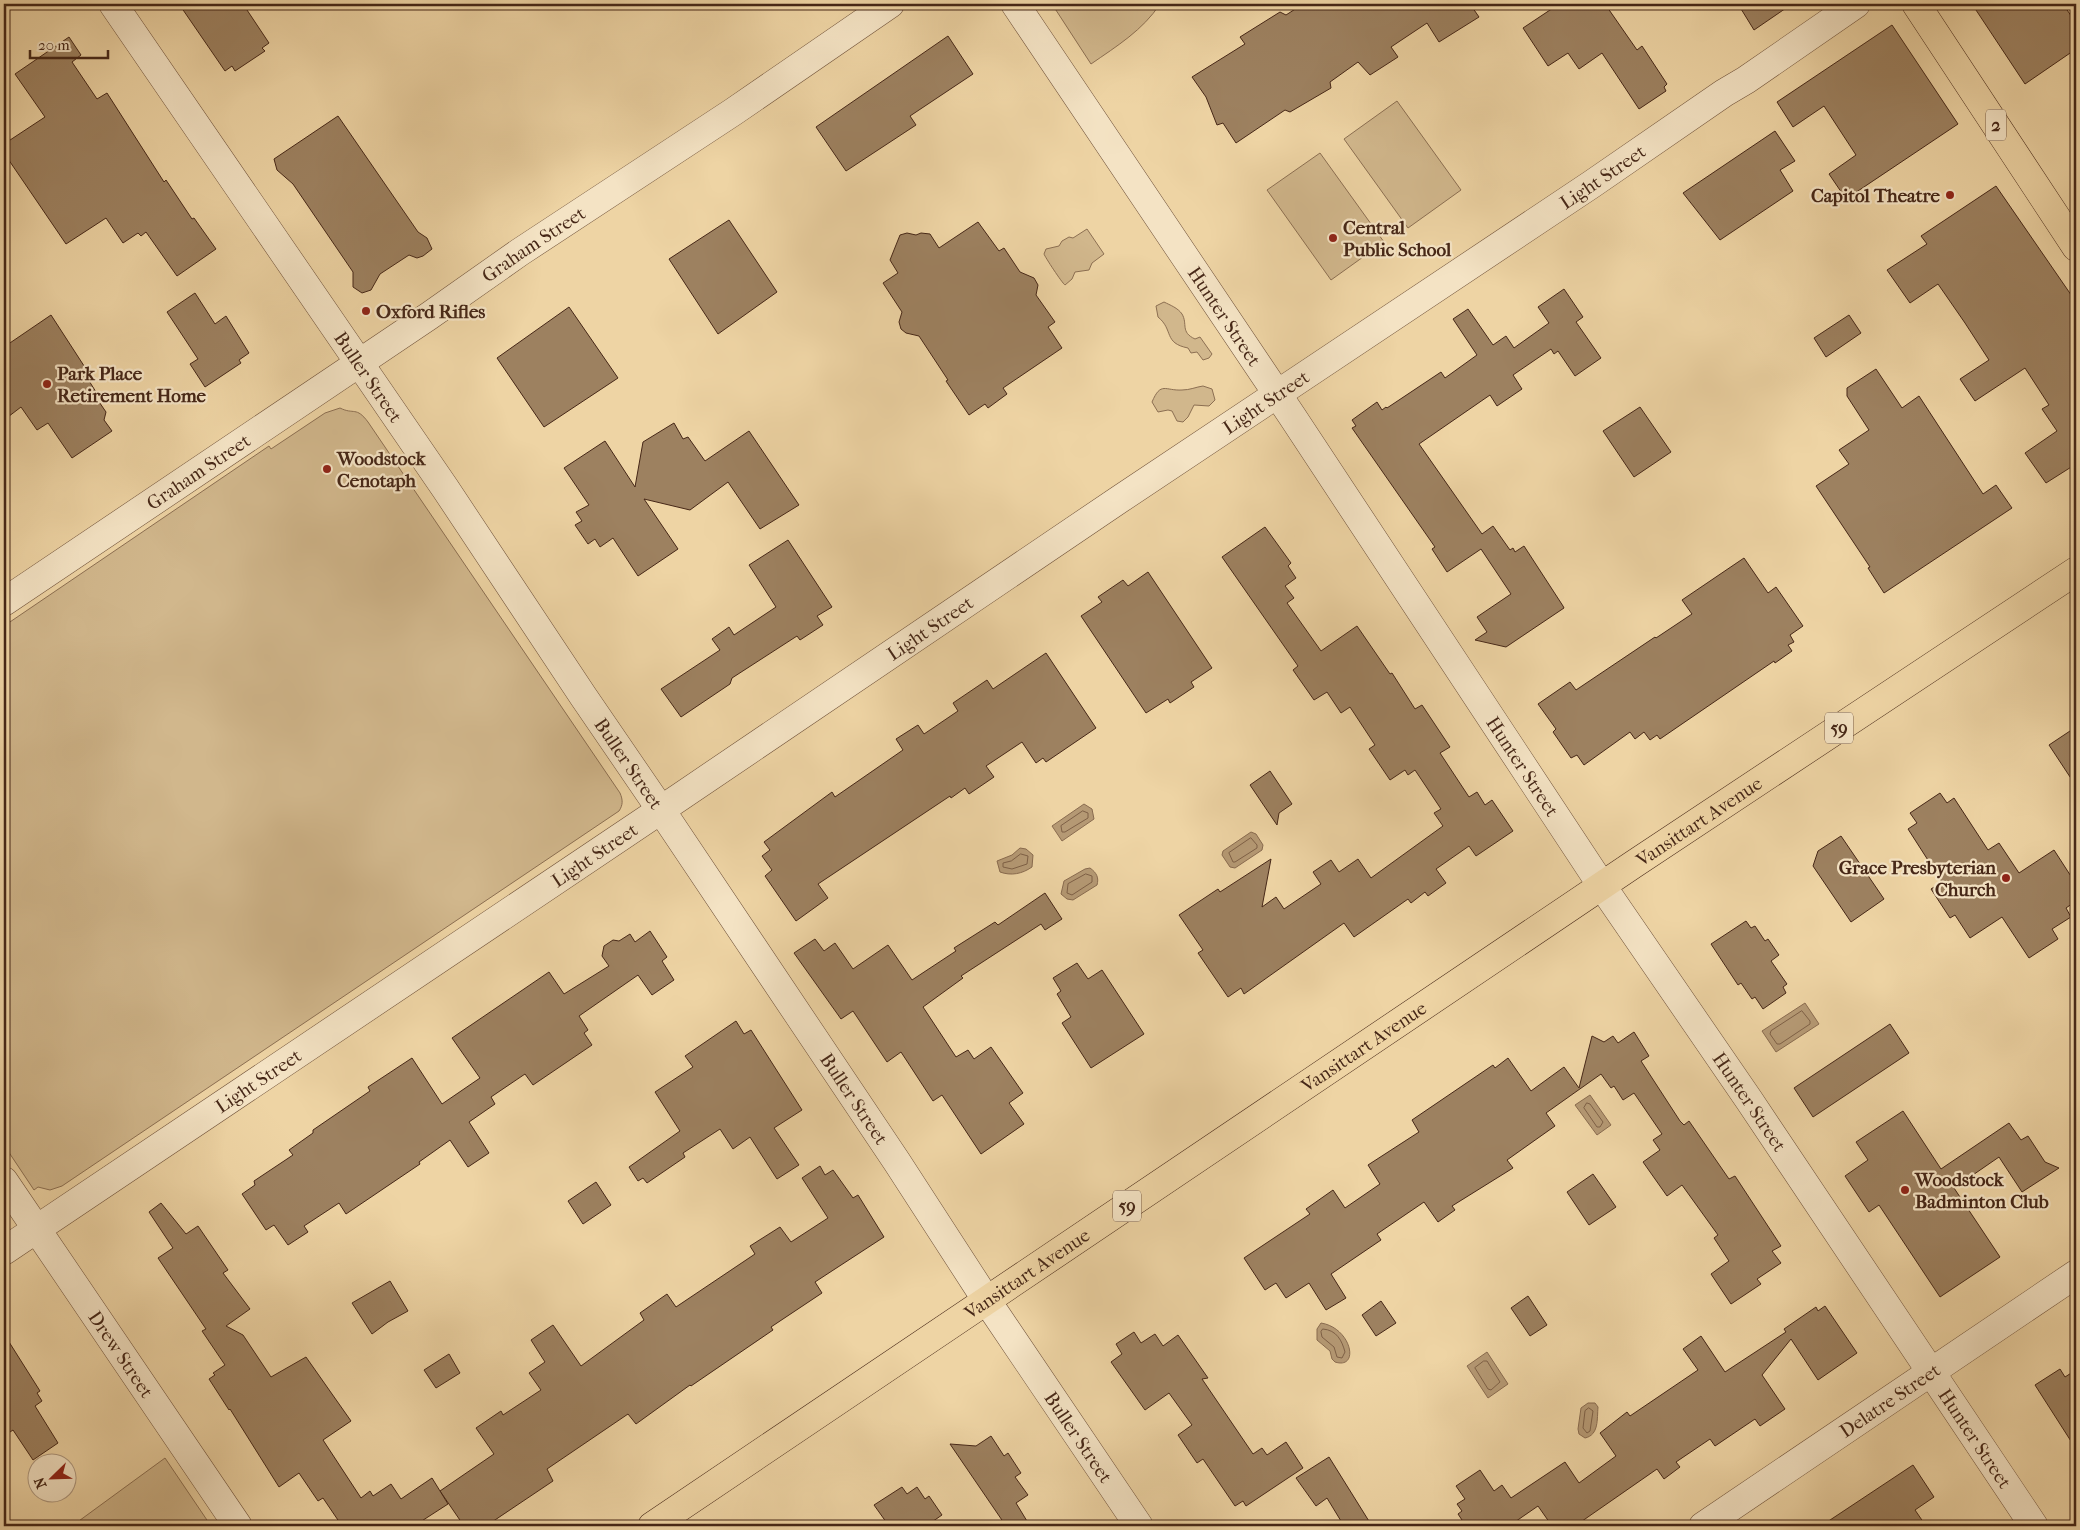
<svg xmlns="http://www.w3.org/2000/svg" width="2080" height="1530" viewBox="0 0 2080 1530" font-family="'IM FELL French Canon',serif">
	<style>
		.green { fill: #d1b78c; stroke: #8c6f52 }
		.water { fill: #b59974; stroke: #896b4f }
		.lines { fill: none; stroke-linecap: round; stroke-linejoin: round }
		.shore { stroke: #7e6046; stroke-width: 1 }
		.building { fill: #9d8160; stroke: #462717 }
		.street-casing { stroke: #70523a; stroke-width: 29 }
		.primary-casing { stroke: #462717; stroke-width: 29 }
		.street { stroke: #f4e3c4; stroke-width: 28 }
		.primary { stroke: #eed4a4; stroke-width: 28 }
		.poi-dot { fill: #8f2418; stroke: #f4e3c4; stroke-width: 2 }
		.labels { text-anchor: middle; stroke-width: 4.5; stroke-linejoin: round; paint-order: stroke }
		.shield { fill: #f4e3c4; stroke: #7a5f4b; stroke-width: 1 }
		.shield-label { font-size: 18px; font-weight: bold; fill: #462717 }
		.street-label { font-size: 19px; fill: #462717; stroke: #f4e3c4 }
		.poi-label { font-size: 19px; font-weight: bold; fill: #462717; stroke: #f4e3c4; text-anchor: start }
	</style>
	<rect width="100%" height="100%" fill="#eed4a4"/>
	<filter id="stains"><feTurbulence type="fractalNoise" baseFrequency=".004" numOctaves="4"/><feColorMatrix values="0 0 0 0 .2 0 0 0 0 .09 0 0 0 0 .02 0 0 0 .5 -.17"/></filter>
	<radialGradient id="worn" r=".72"><stop offset=".6" stop-color="#630" stop-opacity="0"/><stop offset="1" stop-color="#630" stop-opacity=".3"/></radialGradient>
	<g class="green">
		<path d="M1052,4H1160C1143,30 1117,46 1091,64Z"/>
		<polygon points="1397,101 1461,190 1408,228 1344,139"/>
		<polygon points="1320,153 1384,242 1331,280 1267,190"/>
		<path d="M1087,229L1104,254L1092,263L1089,270L1075,272L1072,279L1065,285C1062,283 1045,257 1044,254L1046,249L1059,246L1062,241L1069,237L1073,238Z"/>
		<path d="M1164,302C1170,305 1178,308 1182,314C1188,324 1180,332 1195,339L1200,337L1212,354L1209,358L1203,360L1197,352L1191,353L1188,348C1163,343 1174,330 1158,317L1156,306Z"/>
		<path d="M1203,386L1212,389L1215,400L1209,406L1194,405L1188,417L1183,422L1177,421L1172,411L1168,410L1158,412L1152,402C1161,381 1165,391 1182,390C1190,390 1196,387 1203,386Z"/>
		<path d="M340,408C354,415 356,406 368,422L620,793C623,800 623,805 619,811L62,1186L50,1190L38,1187L34,1190L4,1145V626L269,446L271,449L325,413Z"/>
		<polygon points="165,1458 211,1526 72,1526"/>
	</g>
	<g class="water">
		<polygon points="1084,804 1092,809 1094,819 1062,841 1052,826"/>
		<polygon points="1251,832 1256,834 1263,845 1262,850 1235,868 1230,867 1222,855 1223,851"/>
		<path d="M1020,848L1026,849L1033,855L1032,867C1022,874 1011,876 1000,872L997,861L1012,855Z"/>
		<path d="M1090,868C1097,873 1099,878 1097,885L1073,900L1067,899L1061,894L1064,881L1085,869Z"/>
		<polygon points="1805,1003 1819,1024 1776,1052 1762,1031"/>
		<polygon points="1590,1095 1611,1125 1597,1135 1575,1105"/>
		<path d="M1321,1323C1352,1328 1360,1370 1335,1362L1332,1359L1330,1351L1317,1340V1329Z"/>
		<polygon points="1487,1352 1508,1384 1488,1398 1467,1366"/>
		<path d="M1588,1403H1595L1598,1407C1597,1419 1599,1435 1585,1438L1579,1434L1578,1429L1581,1408Z"/>
	</g>
	<g class="lines">
		<g class="shore">
			<polygon points="1083,811 1088,813 1088,818 1065,832 1062,832 1061,826"/>
			<polygon points="1251,838 1257,845 1257,848 1235,862 1233,862 1229,853"/>
			<polygon points="1021,854 1028,856 1027,864 1012,869 1003,867 1003,863 1011,861"/>
			<polygon points="1086,874 1092,876 1092,882 1072,895 1067,893 1068,884"/>
			<polygon points="1802,1011 1810,1021 1810,1024 1780,1044 1777,1044 1770,1034 1771,1031"/>
			<polygon points="1587,1103 1590,1104 1603,1122 1600,1127 1597,1127 1584,1108"/>
			<path d="M1323,1329C1337,1330 1342,1341 1345,1352L1342,1358L1337,1357L1334,1347L1322,1337L1321,1332Z"/>
			<polygon points="1484,1361 1487,1361 1500,1382 1491,1390 1488,1389 1475,1368"/>
			<polygon points="1589,1408 1593,1411 1590,1431 1587,1433 1583,1428 1585,1411"/>
		</g>
	</g>
	<g class="building">
		<polygon points="179,4 243,4 269,43 262,48 265,51 235,71 232,66 225,71"/>
		<polygon points="1303,4 1470,4 1479,17 1439,42 1427,23 1391,47 1398,57 1370,75 1358,62 1330,82 1331,88 1290,112 1285,110 1236,143 1223,123 1217,125 1206,97 1192,77 1245,44 1240,37 1280,12 1286,15"/>
		<polygon points="1559,4 1605,4 1637,50 1642,46 1667,84 1664,87 1666,91 1639,109 1602,53 1579,69 1568,53 1548,66 1523,28"/>
		<polygon points="1738,4 1792,4 1754,30"/>
		<polygon points="1972,4 2063,4 2076,23 2076,49 2025,84"/>
		<polygon points="1892,25 1958,124 1846,199 1829,174 1856,155 1824,106 1793,127 1777,102"/>
		<polygon points="948,36 973,74 910,116 916,125 846,171 816,127"/>
		<polygon points="69,37 81,55 72,62 97,99 107,93 164,182 166,180 192,219 194,218 216,249 177,276 146,232 141,236 138,233 123,243 106,218 66,244 4,153 4,144 45,117 15,74"/>
		<polygon points="338,116 418,232 427,238 432,249 423,256 417,258 409,255 380,274 371,290 362,293 353,287 353,272 293,184 277,170 274,159"/>
		<polygon points="1775,131 1795,161 1780,170 1793,191 1720,240 1683,193"/>
		<polygon points="1996,186 2076,302 2076,464 2046,483 2025,453 2057,431 2042,409 2049,405 2025,368 1975,401 1960,379 1989,360 1965,323 1938,284 1910,303 1887,270 1927,244 1921,236"/>
		<polygon points="729,220 777,292 718,334 669,259"/>
		<polygon points="978,222 999,251 1004,248 1020,272 1034,278 1038,285 1036,295 1055,322 1048,327 1062,348 1003,388 1007,394 988,408 985,404 969,415 946,381 948,380 919,336 906,333 901,329 899,322 902,312 883,283 898,273 890,260 900,235 907,233 916,235 921,233 930,234 939,248"/>
		<polygon points="1564,289 1583,317 1576,322 1601,358 1575,376 1558,351 1554,354 1551,349 1513,375 1522,389 1497,406 1490,395 1419,444 1482,534 1493,526 1510,550 1513,548 1515,552 1524,546 1563,606 1564,608 1506,647 1475,640 1487,632 1477,617 1511,594 1481,549 1447,572 1432,549 1435,547 1352,428 1356,426 1352,420 1377,402 1382,410 1386,407 1387,408 1441,372 1445,378 1477,355 1453,319 1468,309 1493,345 1506,336 1514,348 1549,323 1538,307"/>
		<polygon points="195,293 215,324 226,316 249,353 239,360 241,363 205,387 190,364 198,359 167,312"/>
		<polygon points="569,307 618,378 544,427 497,358"/>
		<polygon points="51,315 88,372 86,376 96,392 93,393 106,412 104,420 112,431 72,458 48,423 37,430 21,407 4,420 4,347"/>
		<polygon points="1849,315 1861,333 1826,357 1814,338"/>
		<polygon points="1876,369 1902,408 1919,396 1983,494 1996,485 2012,508 1884,593 1868,568 1870,567 1816,486 1849,464 1839,450 1869,430 1847,396 1847,388"/>
		<polygon points="1640,407 1671,452 1634,477 1603,431"/>
		<polygon points="674,423 683,439 688,437 705,461 749,431 799,505 760,529 728,482 690,510 644,499 678,549 638,576 613,538 600,547 595,539 588,544 575,525 582,521 576,512 589,505 564,468 605,441 635,487 643,442"/>
		<polygon points="1265,527 1291,563 1288,566 1296,578 1285,586 1294,598 1287,603 1321,651 1357,626 1390,674 1392,673 1415,709 1422,705 1450,747 1440,753 1469,797 1477,792 1485,805 1492,800 1513,831 1476,856 1469,846 1436,869 1446,883 1428,896 1425,892 1411,903 1408,899 1354,937 1344,923 1244,994 1241,988 1228,997 1198,953 1203,950 1179,915 1218,889 1220,892 1271,859 1262,907 1276,897 1284,909 1321,884 1313,872 1331,860 1339,872 1358,859 1371,878 1443,826 1434,813 1441,809 1415,770 1408,775 1405,770 1390,780 1369,749 1375,745 1350,707 1341,713 1327,692 1314,700 1293,670 1298,666 1222,557"/>
		<polygon points="788,540 832,607 817,616 823,625 800,640 797,636 732,678 730,684 681,717 661,689 720,650 712,639 729,627 734,635 776,607 749,565"/>
		<polygon points="1744,558 1768,593 1776,587 1803,626 1790,635 1794,642 1788,645 1792,651 1775,663 1774,661 1660,739 1657,735 1650,740 1644,732 1635,739 1630,732 1584,765 1577,755 1571,758 1553,732 1556,729 1538,704 1570,682 1576,690 1655,637 1656,638 1692,614 1682,600"/>
		<polygon points="1148,572 1212,668 1191,682 1194,687 1170,703 1168,699 1146,713 1081,616 1102,602 1098,597 1123,580 1128,586"/>
		<polygon points="1046,653 1096,728 1046,762 1043,758 1036,763 1022,742 986,766 994,777 969,794 965,788 951,798 950,796 818,884 828,898 796,921 765,876 772,870 762,856 770,850 764,842 832,792 835,797 903,750 896,739 918,725 924,734 958,711 953,703 987,680 993,689"/>
		<polygon points="2076,727 2076,786 2049,745"/>
		<polygon points="1270,771 1292,804 1279,813 1277,825 1250,785"/>
		<polygon points="1940,793 1947,803 1954,798 1988,850 1999,843 2019,873 2054,850 2076,884 2076,901 2066,908 2071,917 2052,929 2058,939 2029,958 2002,917 1970,938 1955,915 1950,918 1931,889 1942,882 1908,829 1917,823 1910,813"/>
		<polygon points="1841,836 1884,899 1851,922 1813,866 1818,851"/>
		<polygon points="1045,893 1062,919 1045,930 1041,924 961,976 963,978 923,1007 956,1057 968,1050 974,1059 991,1047 1023,1093 1009,1103 1024,1124 981,1154 942,1095 933,1101 901,1052 887,1062 853,1011 841,1019 794,953 815,939 824,951 835,943 853,969 888,945 912,980 956,951 954,948 995,922 998,925"/>
		<polygon points="1746,921 1751,928 1755,926 1765,941 1768,939 1779,955 1771,961 1787,984 1783,987 1786,993 1763,1009 1755,997 1752,999 1741,983 1738,985 1711,944"/>
		<polygon points="650,931 667,957 662,961 674,980 652,995 638,975 579,1016 588,1030 584,1033 592,1045 533,1085 525,1074 491,1097 495,1104 469,1122 489,1153 468,1167 450,1140 419,1162 420,1164 346,1214 339,1203 304,1226 308,1232 288,1245 274,1225 266,1230 242,1194 255,1185 254,1181 293,1155 289,1150 313,1133 313,1130 370,1091 368,1087 412,1058 442,1104 480,1078 452,1038 549,972 564,994 609,966 602,956 604,946 613,940 619,941 630,934 635,942"/>
		<polygon points="1077,963 1088,979 1102,970 1144,1034 1091,1068 1062,1023 1071,1017 1057,994 1061,991 1053,978"/>
		<polygon points="736,1021 744,1034 751,1030 802,1110 774,1128 799,1165 777,1179 750,1137 733,1149 720,1129 683,1153 685,1157 647,1183 643,1178 638,1181 629,1167 680,1131 655,1092 693,1067 685,1056"/>
		<polygon points="1890,1024 1909,1053 1813,1117 1794,1088"/>
		<polygon points="1634,1032 1649,1056 1641,1061 1680,1121 1684,1125 1689,1121 1729,1179 1735,1176 1781,1246 1772,1251 1781,1263 1757,1279 1761,1284 1731,1304 1711,1274 1729,1261 1714,1238 1718,1235 1682,1185 1667,1196 1643,1162 1660,1150 1653,1140 1662,1134 1634,1093 1623,1100 1614,1086 1611,1088 1601,1074 1546,1113 1555,1126 1507,1160 1513,1168 1452,1206 1455,1210 1438,1222 1424,1202 1377,1234 1381,1240 1331,1274 1346,1298 1326,1310 1309,1283 1286,1298 1276,1283 1265,1290 1244,1258 1310,1214 1306,1209 1333,1190 1345,1208 1380,1184 1368,1165 1419,1132 1412,1120 1493,1065 1495,1068 1508,1058 1531,1091 1564,1067 1579,1088 1592,1036 1604,1042 1613,1036 1618,1043"/>
		<polygon points="1903,1111 1941,1169 2009,1123 2021,1140 2028,1136 2045,1162 2059,1168 2022,1192 1999,1157 1954,1188 2000,1257 1940,1297 1879,1205 1869,1212 1845,1176 1868,1160 1856,1142"/>
		<polygon points="820,1166 825,1175 833,1170 853,1198 858,1195 884,1237 815,1282 822,1293 771,1327 773,1330 691,1386 690,1385 636,1424 628,1414 547,1469 553,1481 486,1526 464,1526 440,1491 494,1454 476,1428 501,1411 503,1415 541,1390 529,1373 545,1362 531,1340 553,1325 581,1366 644,1320 640,1313 667,1294 676,1307 755,1254 750,1246 780,1227 791,1242 828,1218 802,1178"/>
		<polygon points="1593,1174 1616,1207 1589,1225 1567,1192"/>
		<polygon points="596,1182 611,1205 583,1224 568,1201"/>
		<polygon points="161,1203 186,1234 198,1226 228,1270 223,1273 250,1309 226,1326 243,1335 271,1377 306,1357 351,1421 323,1440 361,1498 370,1491 373,1496 391,1484 401,1499 432,1478 448,1504 414,1526 342,1526 323,1498 318,1501 299,1473 279,1487 230,1409 229,1410 209,1379 215,1375 213,1373 225,1365 202,1331 206,1329 158,1258 173,1248 149,1212"/>
		<polygon points="390,1281 408,1311 388,1322 372,1334 352,1303"/>
		<polygon points="1528,1296 1547,1325 1530,1336 1511,1308"/>
		<polygon points="1381,1301 1396,1323 1376,1336 1362,1315"/>
		<polygon points="1825,1306 1857,1353 1818,1380 1791,1339 1762,1375 1785,1409 1760,1426 1755,1419 1715,1446 1710,1439 1676,1462 1680,1467 1664,1479 1657,1469 1575,1526 1552,1526 1538,1506 1509,1526 1466,1526 1458,1514 1462,1511 1457,1504 1465,1499 1456,1486 1480,1470 1494,1491 1502,1485 1511,1498 1565,1462 1579,1483 1616,1456 1600,1433 1627,1412 1630,1416 1698,1370 1683,1349 1701,1336 1725,1372 1786,1332 1784,1329 1816,1307 1818,1311"/>
		<polygon points="1134,1332 1141,1343 1155,1334 1163,1346 1178,1335 1208,1378 1202,1379 1253,1454 1262,1448 1267,1455 1286,1442 1303,1468 1246,1506 1243,1501 1235,1506 1203,1459 1197,1463 1178,1435 1192,1425 1169,1393 1145,1410 1111,1362 1122,1354 1116,1344"/>
		<polygon points="4,1334 40,1391 37,1393 42,1401 35,1406 58,1443 33,1460 13,1430 4,1436"/>
		<polygon points="449,1354 460,1373 436,1388 424,1370"/>
		<polygon points="2060,1369 2065,1377 2076,1370 2076,1449 2035,1385"/>
		<polygon points="991,1436 1004,1456 1008,1453 1021,1473 1015,1477 1028,1495 1016,1503 1030,1526 1006,1526 950,1444 976,1446"/>
		<polygon points="1329,1457 1372,1526 1344,1526 1327,1498 1316,1506 1296,1478"/>
		<polygon points="1913,1465 1934,1497 1915,1510 1926,1526 1821,1526"/>
		<polygon points="902,1487 907,1494 917,1487 925,1499 929,1496 942,1515 926,1526 889,1526 874,1505"/>
	</g>
	<g class="lines">
		<defs>
			<g id="street">
				<path id="s1" d="M113,4L445,488L583,696L661,810L897,1162L987,1301L1139,1526"/>
				<path id="s2" d="M1015,4L1292,416L1602,886L1749,1100L2034,1526"/>
				<path id="s3" d="M4,602L429,316L520,252L733,112L890,4"/>
				<path id="s4" d="M4,1181L238,1526"/>
				<path id="s5" d="M4,1251L680,797L1120,499L1592,184L1724,93L1746,80L1856,4"/>
				<path id="s6" d="M1703,1526L2076,1274"/>
			</g>
			<g id="primary">
				<polyline points="1916,4 2076,247"/>
				<path id="s7" d="M652,1526L1634,864L2076,571"/>
			</g>
		</defs>
		<use href="#street" class="street-casing"/>
		<use href="#primary" class="primary-casing"/>
		<use href="#street" class="street"/>
		<use href="#primary" class="primary"/>
	</g>
	<g class="poi-dot">
		<circle cx="1950" cy="195" r="5"/>
		<circle cx="1333" cy="238" r="5"/>
		<circle cx="366" cy="311" r="5"/>
		<circle cx="47" cy="384" r="5"/>
		<circle cx="327" cy="469" r="5"/>
		<circle cx="2006" cy="878" r="5"/>
		<circle cx="1905" cy="1190" r="5"/>
	</g>
	<g class="labels">
		<g class="shield">
			<rect x="1986" y="109.5" width="20" height="31" rx="4"/>
			<rect x="1825" y="712.5" width="28" height="31" rx="4"/>
			<rect x="1113" y="1190.5" width="28" height="31" rx="4"/>
		</g>
		<g class="shield-label">
			<text x="1996" y="131">2</text>
			<text x="1839" y="734">59</text>
			<text x="1127" y="1212">59</text>
		</g>
		<g class="street-label">
			<text dy="7" stroke="none"><textPath href="#s5" startOffset="1926">Light Street</textPath></text>
			<text dy="7" stroke="none"><textPath href="#s3" startOffset="639">Graham Street</textPath></text>
			<text dy="7" stroke="none"><textPath href="#s2" startOffset="376">Hunter Street</textPath></text>
			<text dy="7" stroke="none"><textPath href="#s1" startOffset="452">Buller Street</textPath></text>
			<text dy="7" stroke="none"><textPath href="#s5" startOffset="1521">Light Street</textPath></text>
			<text dy="7" stroke="none"><textPath href="#s3" startOffset="234">Graham Street</textPath></text>
			<text dy="7" stroke="none"><textPath href="#s5" startOffset="1116">Light Street</textPath></text>
			<text dy="7" stroke="none"><textPath href="#s1" startOffset="918">Buller Street</textPath></text>
			<text dy="7" stroke="none"><textPath href="#s2" startOffset="916">Hunter Street</textPath></text>
			<text dy="7" stroke="none"><textPath href="#s7" startOffset="1262">Vansittart Avenue</textPath></text>
			<text dy="7" stroke="none"><textPath href="#s5" startOffset="711">Light Street</textPath></text>
			<text dy="7" stroke="none"><textPath href="#s7" startOffset="858">Vansittart Avenue</textPath></text>
			<text dy="7" stroke="none"><textPath href="#s5" startOffset="306">Light Street</textPath></text>
			<text dy="7" stroke="none"><textPath href="#s1" startOffset="1322">Buller Street</textPath></text>
			<text dy="7" stroke="none"><textPath href="#s2" startOffset="1321">Hunter Street</textPath></text>
			<text dy="7" stroke="none"><textPath href="#s7" startOffset="452">Vansittart Avenue</textPath></text>
			<text dy="7" stroke="none"><textPath href="#s4" startOffset="209">Drew Street</textPath></text>
			<text dy="7" stroke="none"><textPath href="#s6" startOffset="225">Delatre Street</textPath></text>
			<text dy="7" stroke="none"><textPath href="#s1" startOffset="1728">Buller Street</textPath></text>
			<text dy="7" stroke="none"><textPath href="#s2" startOffset="1726">Hunter Street</textPath></text>
		</g>
		<g class="poi-label">
			<text x="1940" y="202" text-anchor="end">Capitol Theatre</text>
			<text x="1343" y="234">Central<tspan x="1343" dy="22">Public School</tspan></text>
			<text x="376" y="318">Oxford Rifles</text>
			<text x="57" y="380">Park Place<tspan x="57" dy="22">Retirement Home</tspan></text>
			<text x="337" y="465">Woodstock<tspan x="337" dy="22">Cenotaph</tspan></text>
			<text x="1996" y="874" text-anchor="end">Grace Presbyterian<tspan x="1996" dy="22">Church</tspan></text>
			<text x="1915" y="1186">Woodstock<tspan x="1915" dy="22">Badminton Club</tspan></text>
		</g>
	</g>
	<rect width="2080" height="1530" fill="none" stroke="#eed4a4" stroke-width="20"/>
	<rect x="5" y="5" width="2070" height="1520" fill="none" stroke="#462717" stroke-width="2.5"/>
	<rect x="10" y="10" width="2060" height="1510" fill="none" stroke="#462717"/>
	<g transform="translate(52 1478) rotate(247)"><circle r="24" fill="#f4e3c4" stroke="#ae987f"/>
	<path d="M0-4L9 19L0 12L-9 19Z" fill="#8f2418"/>
	<text y="-8" font-size="14" font-weight="bold" text-anchor="middle" fill="#462717">N</text>
	</g>
	<path d="M30 50v8h78v-8" fill="none" stroke="#462717" stroke-width="2.5"/>
	<text x="38" y="50" font-size="15" fill="#462717" stroke="#f4e3c4" stroke-width="4" paint-order="stroke">20 m</text>
	<rect width="100%" height="100%" filter="url(#stains)"/>
	<rect width="100%" height="100%" fill="url(#worn)"/>
</svg>
